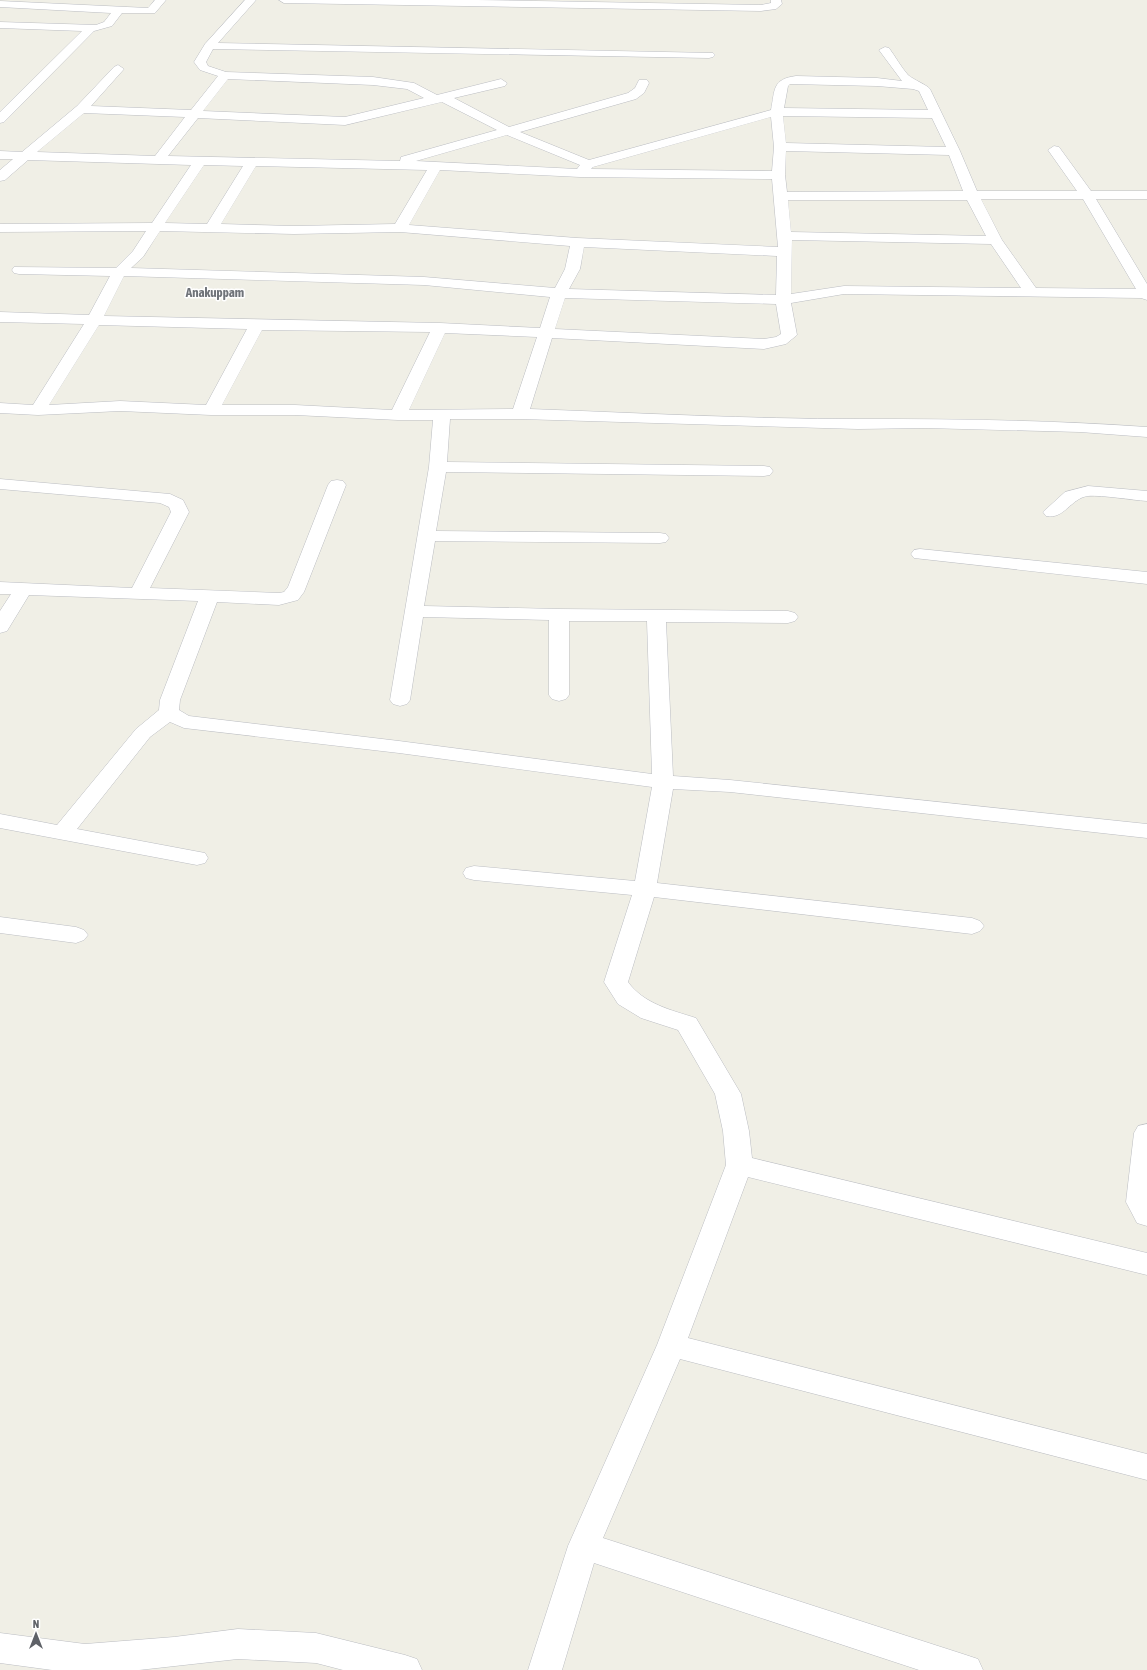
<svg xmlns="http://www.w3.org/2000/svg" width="1147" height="1670" viewBox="0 0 1147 1670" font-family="'Asap Condensed',sans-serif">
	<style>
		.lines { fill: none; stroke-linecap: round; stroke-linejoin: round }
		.minor-casing { stroke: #bbbdc2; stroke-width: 1 }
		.minor { fill: #fff; fill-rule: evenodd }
		.labels { text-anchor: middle; stroke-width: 3; stroke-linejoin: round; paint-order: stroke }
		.far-district-label { font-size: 13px; font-weight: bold; fill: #6f7379; stroke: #fff }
	</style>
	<rect width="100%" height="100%" fill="#f0efe6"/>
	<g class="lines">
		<defs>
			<g id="minor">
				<polygon points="155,0 166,0 155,13 122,13 112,26 94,31 4,122 0,123 0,112 82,31 0,28 0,22 96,25 104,22 111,13 0,7 0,1 148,8"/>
				<path d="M245,0H256L218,43L713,53L715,55L713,57L709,58L213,49L206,62L208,66L226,72L373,77L414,83L437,95L501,79L507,83L505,86L454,98L509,127L628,93L635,88L639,80H647L649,83L644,93L636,99L520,132L589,160L771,110C775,90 772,79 796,76L877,78L902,81L879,50L885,47L889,48C895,56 901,67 908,75C914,80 927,85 930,89L960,151L977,191H1077L1048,150L1054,146L1059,147L1091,191H1147V199H1096L1147,284V300L1141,298L844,294L791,303L797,335L786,344L764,349L552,338L530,409C639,413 749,419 859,419C955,419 1051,420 1147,427V437L1080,432L925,428L858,429L520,419H450L447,462L764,466L770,467L773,471L770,475L764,476L446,472L436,531L660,533L666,534L669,538L666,542L660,543L435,541L424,606L559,609L788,611L795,613L798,617L795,621L788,623L666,622L673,776L730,780L1147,824V838L730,792L673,789L657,883L972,918L980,921L984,926L980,931L972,934L654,897L628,982C644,1004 671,1010 696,1018L741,1094L749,1131L752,1158L1147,1253V1275L748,1177L688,1338L1147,1454V1480L680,1359L603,1538L966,1655L978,1659L983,1670H919L594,1563L562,1670H528L568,1546L657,1345L726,1165L723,1131L715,1094L678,1030L641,1018L618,1004L604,982L632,895L474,880L466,878L463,873L466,868L474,866L635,881L652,787L399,753L184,728L170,722L150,737L77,829L205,853L208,858L205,863L197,865L0,828V814L57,825L136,729L159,710L160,700L198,601L29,595L7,631L0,633V611L11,594H0V582L132,588L171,512L169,507L160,503L0,489V479L170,494L183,500L189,512L150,588L279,593L284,592L288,587L328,485L331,481L337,480L343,481L346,485L304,592L298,600L279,605L217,602L180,700L179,710L189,716L399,741L652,774L647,621H569V695L566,699L559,701L552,699L549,695V620L423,617L410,700L407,704L400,706L393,704L390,700L429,467L433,420H398L295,415H211L120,411L38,415L0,413V403L33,405L84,324L0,322V312L89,315L110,276L19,274L14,273L12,270L14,267L116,268L133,251L146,231L0,232V224L152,223L191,165L28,160L5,180L0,181V170L13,159H0V151L22,152L77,106L114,67L118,65L124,69L91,106L191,110L218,76L200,70L194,62L205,44ZM228,79L373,85L407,89L424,98L345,117L203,111ZM790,84L877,86L913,89L919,91L928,110L784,108L788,86ZM442,102L497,130L401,157L400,161L168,156L198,118L345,125ZM84,113L185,117L155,156L37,152ZM783,116L932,118L946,147L786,143ZM771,117L774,147L772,171L591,169L593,167ZM507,135L580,165L577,169L416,161ZM786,151L949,155L963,191L787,192L785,175ZM204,165L243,166L207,224L165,223ZM256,166L427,170L395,224L294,226L221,224ZM440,170L580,177L772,179L778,247L577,238L409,225ZM981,199H1083L1136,289L1036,288L1002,240ZM788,200H967L986,236L791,232ZM160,231L294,234L400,232L570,246L565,269L555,288L424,277L131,268L143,257ZM792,240L991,244L1021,288L844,286L791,294ZM584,247L777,256L776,295L569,289L580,269ZM124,276L424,285L550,297L540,328L440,323L104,316ZM565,298L776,304L781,334L776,337L764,339L555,329ZM99,325L247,329L206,405L120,401L49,405ZM262,330L430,332L392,410L295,405H222ZM445,333L537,337L513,409L409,410Z"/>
				<polygon points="279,0 477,0 761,5 771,3 771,0 781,0 782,4 776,9 761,11 284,3"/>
				<path d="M1088,486L1147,491V501C1131,500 1104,495 1088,496C1071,498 1064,520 1046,516L1043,512L1065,492Z"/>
				<polygon points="920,549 1147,572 1147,584 914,558 911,554 914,550"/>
				<polygon points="0,917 76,927 84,930 88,935 84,940 76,943 0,933"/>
				<polygon points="1147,1124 1147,1226 1137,1223 1126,1202 1134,1133 1138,1126"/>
				<polygon points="238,1629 316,1633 405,1655 417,1659 422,1670 343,1670 316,1663 238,1659 139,1670 52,1670 0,1663 0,1633 85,1644 174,1637"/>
			</g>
		</defs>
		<use href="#minor" class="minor-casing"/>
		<use href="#minor" class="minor"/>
	</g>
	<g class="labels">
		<g class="far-district-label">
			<text x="215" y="297">Anakuppam</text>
		</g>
	</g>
	<g transform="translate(36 1634)" stroke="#ffffff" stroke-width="3" paint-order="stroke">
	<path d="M0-3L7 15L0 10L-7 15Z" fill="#5e6167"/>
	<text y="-6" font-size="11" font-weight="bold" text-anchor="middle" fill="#5e6167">N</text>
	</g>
</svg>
